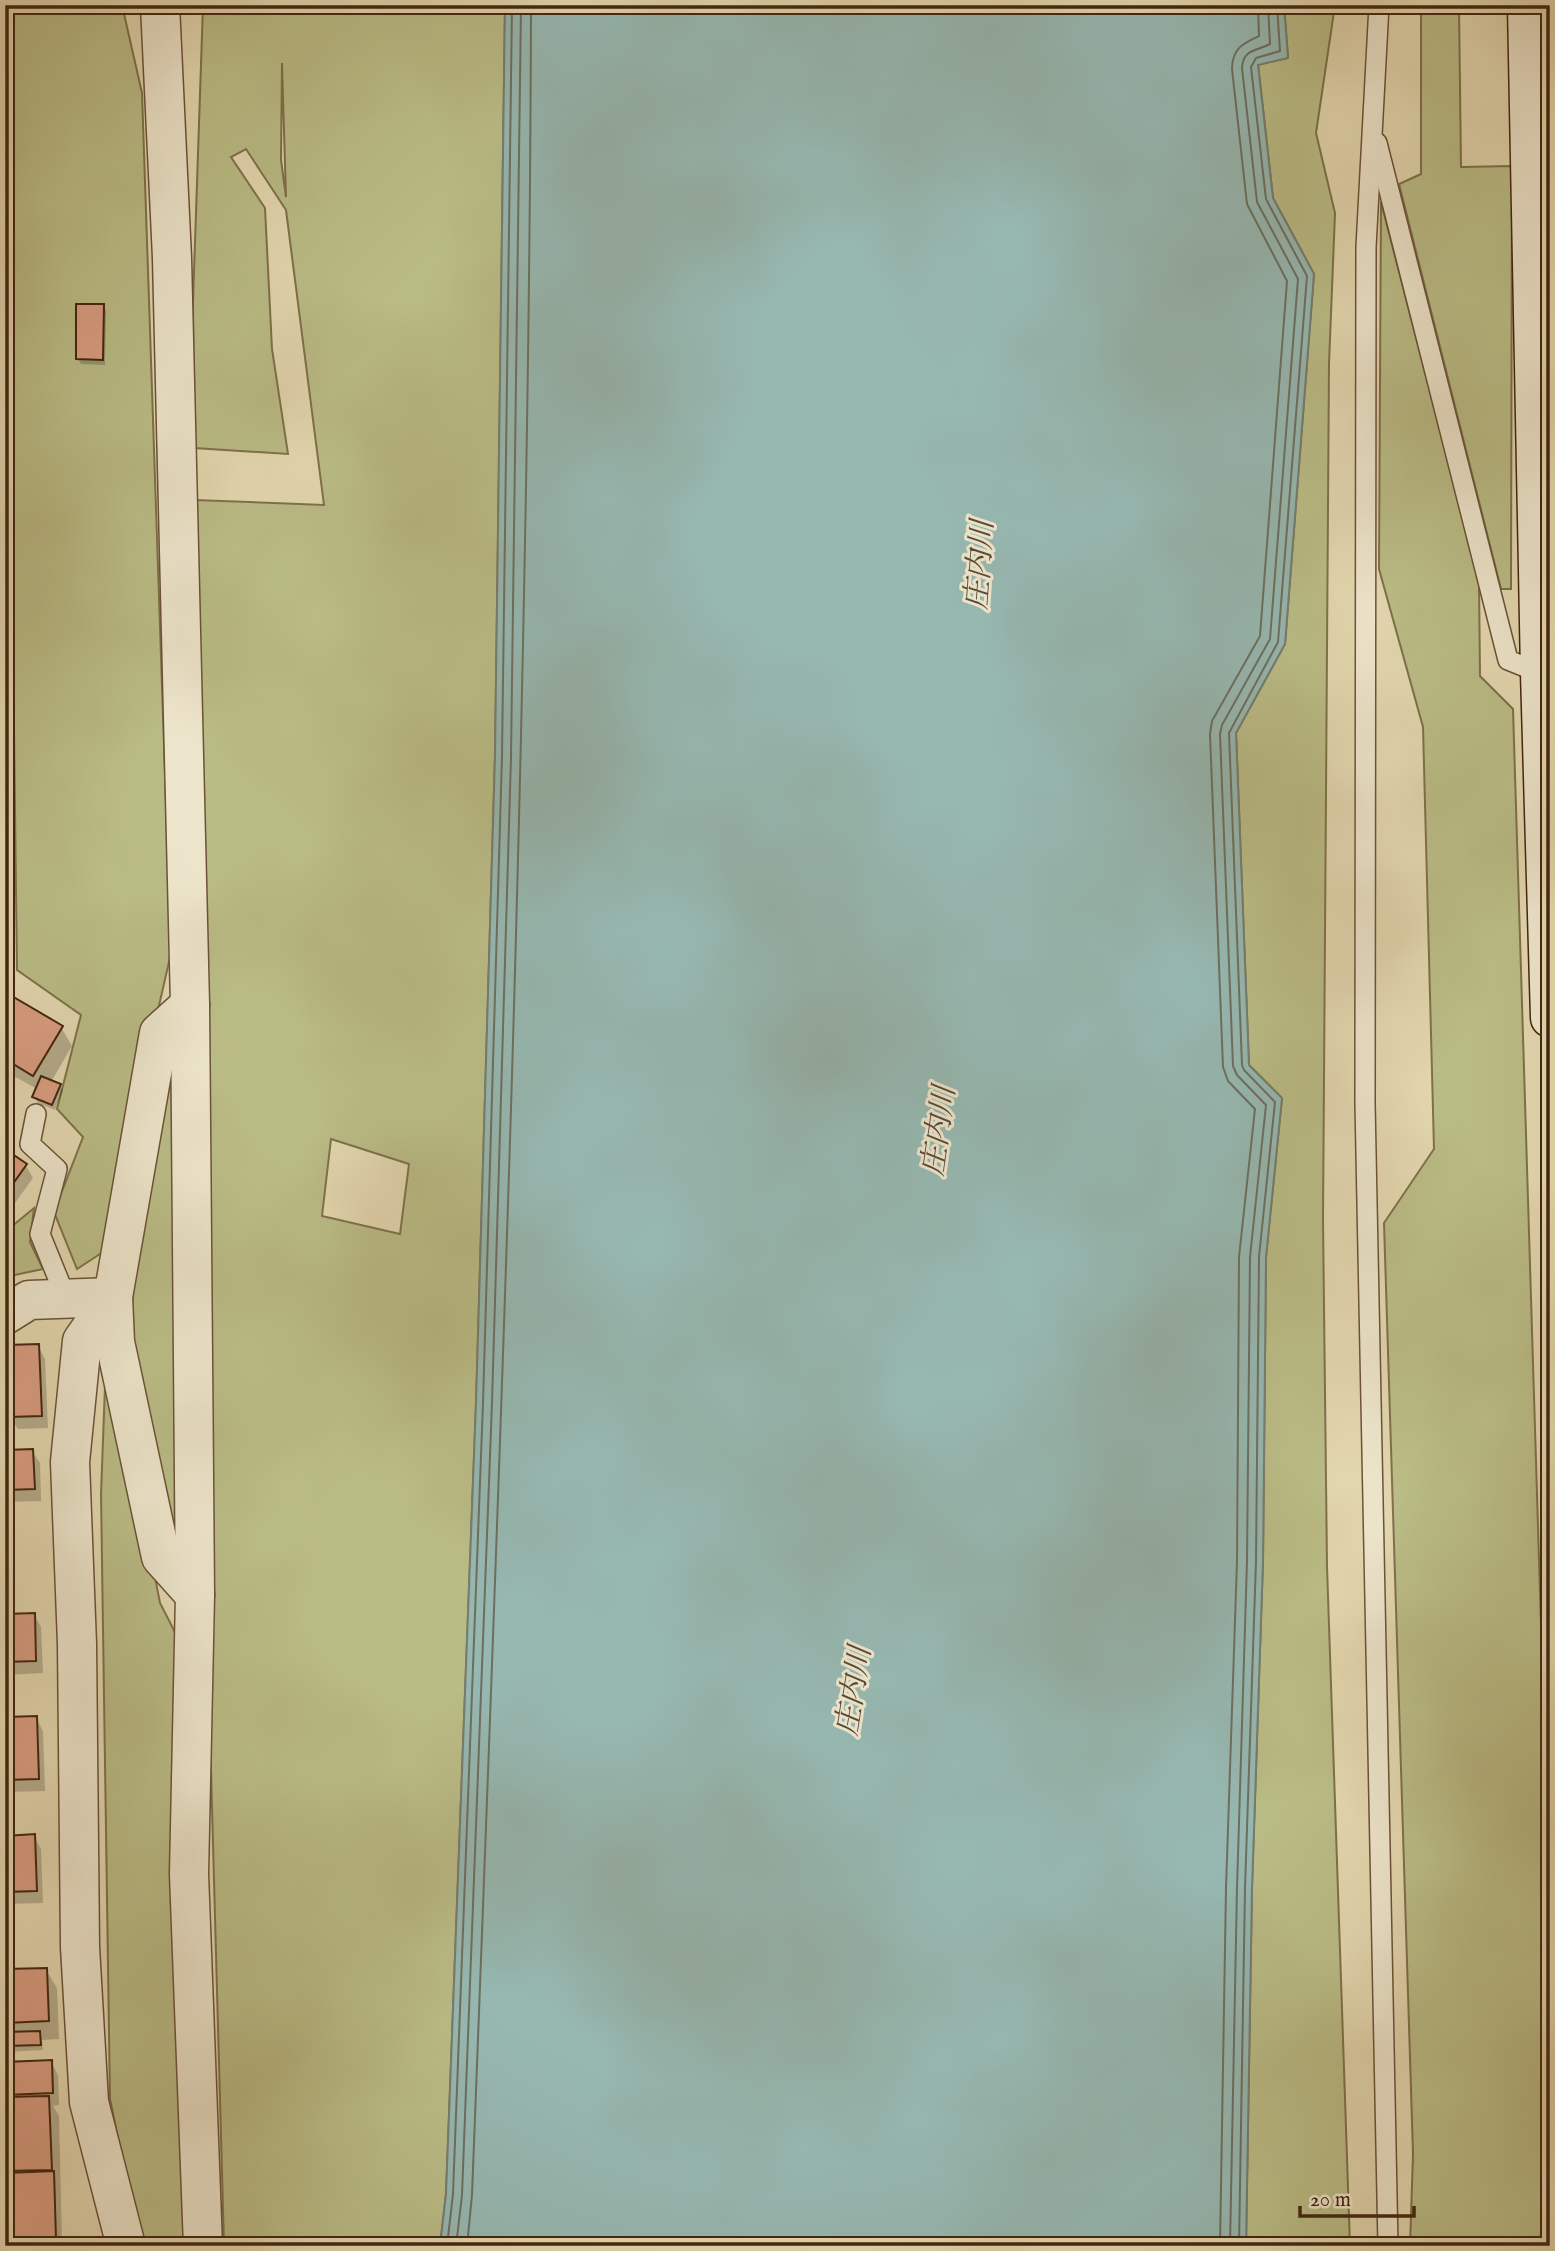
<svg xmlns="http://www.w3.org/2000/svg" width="1555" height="2251" viewBox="0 0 1555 2251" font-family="'IM FELL English','Noto Serif JP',serif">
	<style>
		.green { fill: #babc86; stroke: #7e714b; stroke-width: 2; fill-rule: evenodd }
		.water { fill: #96b8b1; stroke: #757e71; stroke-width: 2 }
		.shadow { fill: #0003 }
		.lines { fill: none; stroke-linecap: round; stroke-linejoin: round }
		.shore { stroke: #6c6f60; stroke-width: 2 }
		.building { fill: #d89d81; stroke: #432610; stroke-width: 2 }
		.lane-casing { stroke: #6b5238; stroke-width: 22 }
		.street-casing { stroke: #6b5238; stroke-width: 41 }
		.secondary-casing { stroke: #432610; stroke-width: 41 }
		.lane { stroke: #ede5cb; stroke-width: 19 }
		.street { stroke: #ede5cb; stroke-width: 38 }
		.secondary { stroke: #ede5cb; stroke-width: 38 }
		.labels { text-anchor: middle; stroke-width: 6; stroke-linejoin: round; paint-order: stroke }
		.water-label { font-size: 30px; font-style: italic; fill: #584a38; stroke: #ede5cb }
	</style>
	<rect width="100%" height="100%" fill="#e3d7af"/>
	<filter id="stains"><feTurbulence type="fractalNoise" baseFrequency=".00286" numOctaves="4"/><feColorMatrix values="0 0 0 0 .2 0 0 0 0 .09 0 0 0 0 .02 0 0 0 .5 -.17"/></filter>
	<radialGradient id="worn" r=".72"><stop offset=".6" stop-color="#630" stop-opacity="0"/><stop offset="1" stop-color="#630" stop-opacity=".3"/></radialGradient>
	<g class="green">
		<polygon points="5,5 122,5 142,93 171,953 103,1252 77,1269 54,1212 83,1137 57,1109 81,1015 17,970"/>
		<path d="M203,5H505L495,756L476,1403L446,2194L440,2246H224L204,1514L195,500L324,505L286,210L246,149L231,157L265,208L272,349L288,454L194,448L193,302ZM282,63V64L286,197L281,160ZM331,1139L409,1164L400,1234L322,1216Z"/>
		<polygon points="1284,5 1335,5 1316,133 1335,213 1329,364 1323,1220 1327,1566 1350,2246 1246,2246 1252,1888 1263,1561 1266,1257 1282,1098 1249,1065 1236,733 1285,644 1314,274 1273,198 1258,64 1288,58"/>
		<polygon points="1421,5 1459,5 1461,167 1512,166 1511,589 1501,589 1399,184 1421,174"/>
		<polygon points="1381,202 1479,582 1480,676 1513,709 1544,1723 1550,2246 1410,2246 1413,2154 1384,1223 1434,1149 1423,727 1379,569"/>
		<polygon points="171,1046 178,1552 122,1291"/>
		<polygon points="34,1208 30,1242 43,1269 5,1277 5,1232"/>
		<polygon points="107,1332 160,1603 179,1640 185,2246 140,2246 110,2099 101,1494"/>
	</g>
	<polygon class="water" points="505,5 1284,5 1288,58 1258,65 1273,198 1314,274 1285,644 1236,733 1249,1065 1282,1098 1266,1257 1263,1561 1252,1888 1246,2246 440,2246 446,2194 476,1403 495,756"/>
	<g class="shadow">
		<polygon points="103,305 106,311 105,365 81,364 78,359"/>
		<polygon points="5,994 61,1027 72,1046 51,1082 60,1085 63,1091 55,1110 38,1103 34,1097 37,1089 5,1071"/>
		<polygon points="5,1151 26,1166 33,1178 5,1217"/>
		<polygon points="38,1346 45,1359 48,1428 18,1429 7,1413 5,1353"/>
		<polygon points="32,1451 40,1463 41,1501 5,1502 5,1452"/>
		<polygon points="34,1615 41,1627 43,1673 5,1675 5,1616"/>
		<polygon points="36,1718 43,1731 45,1791 5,1792 5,1719"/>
		<polygon points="34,1836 41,1849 43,1903 5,1904 5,1837"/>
		<polygon points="46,1970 57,1988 59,2039 42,2040 43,2050 5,2052 5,1971"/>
		<polygon points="51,2062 58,2075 59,2105 53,2106 59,2116 62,2246 13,2246 10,2241 8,2190 5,2190 5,2064"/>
	</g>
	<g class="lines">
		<g class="shore">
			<polyline points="447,2246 453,2194 483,1403 502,756 512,5"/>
			<polyline points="456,2246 462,2195 492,1403 511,757 521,5"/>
			<path d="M467,2246L472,2195C500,1465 529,736 531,5"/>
			<path d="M1220,2246L1226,1888L1237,1561L1239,1257L1255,1109L1228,1081L1223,1067L1210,734L1212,721L1260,636L1287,281L1247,204L1232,69C1232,48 1244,43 1259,36L1258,5"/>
			<path d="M1230,2246L1237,1888L1247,1561L1250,1257L1266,1105L1237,1075L1233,1066L1220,734L1222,725L1270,639L1298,279L1257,202L1242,68C1243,49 1257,51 1270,44L1268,5"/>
			<polyline points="1239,2246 1245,1888 1256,1561 1259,1257 1275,1102 1244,1070 1242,1065 1229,733 1278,642 1307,276 1266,199 1251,67 1256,58 1280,51 1277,5"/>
		</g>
	</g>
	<g class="building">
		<polygon points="76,304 104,304 103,360 76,359"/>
		<polygon points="5,992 63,1026 33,1076 5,1059"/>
		<polygon points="41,1076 61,1084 52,1105 32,1097"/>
		<polygon points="5,1149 27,1164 5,1195"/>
		<polygon points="39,1344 42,1416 9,1417 8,1414 5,1414 6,1345"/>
		<polygon points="33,1449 35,1489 5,1490 5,1450"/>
		<polygon points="35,1613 36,1661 5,1662 5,1614"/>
		<polygon points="37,1716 39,1779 5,1780 5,1717"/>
		<polygon points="35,1834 37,1891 5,1892 5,1836"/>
		<polygon points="47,1968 49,2021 5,2023 5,1969"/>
		<polygon points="40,2031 41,2045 5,2046 5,2032"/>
		<polygon points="52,2060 53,2093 5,2095 5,2062"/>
		<polygon points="49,2096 52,2170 5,2171 5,2097"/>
		<polygon points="54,2171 56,2239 9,2241 6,2173"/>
	</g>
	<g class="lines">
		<defs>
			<g id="lane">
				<polyline points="1379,5 1366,247 1365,1103 1388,2246"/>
				<polyline points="1377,143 1508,660 1540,673"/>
				<polyline points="36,1114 30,1144 57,1169 40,1234 66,1298"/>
			</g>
			<g id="street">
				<polyline points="160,5 172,258 190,1005 195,1595 189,1874 203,2246"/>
				<polyline points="1540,141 1550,78"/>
				<polyline points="5,1315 29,1300 113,1297 115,1342 161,1557 195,1595"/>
				<polyline points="126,2246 89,2102 80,1947 77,1644 70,1462 82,1341 113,1297 159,1033 190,1005"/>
			</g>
			<polyline id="secondary" points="1527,5 1540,673 1550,1018"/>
		</defs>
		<use href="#lane" class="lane-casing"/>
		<use href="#street" class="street-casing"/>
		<use href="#secondary" class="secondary-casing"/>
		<use href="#lane" class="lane"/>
		<use href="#street" class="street"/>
		<use href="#secondary" class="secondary"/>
	</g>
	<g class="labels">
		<g class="water-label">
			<text transform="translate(979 565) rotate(-86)" y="10">庄内川</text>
			<text transform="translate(938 1131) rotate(-82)" y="10">庄内川</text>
			<text transform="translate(853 1691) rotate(-81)" y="10">庄内川</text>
		</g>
	</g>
	<rect width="1555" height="2251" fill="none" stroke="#e3d7af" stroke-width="28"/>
	<rect x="7" y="7" width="1541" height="2237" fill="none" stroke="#432610" stroke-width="3.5"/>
	<rect x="14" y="14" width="1527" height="2223" fill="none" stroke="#432610" stroke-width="2"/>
	<path d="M1300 2206v10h114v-10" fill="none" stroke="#432610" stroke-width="3.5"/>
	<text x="1310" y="2206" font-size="21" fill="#432610" stroke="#ede5cb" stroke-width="5" paint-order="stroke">20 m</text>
	<rect width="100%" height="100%" filter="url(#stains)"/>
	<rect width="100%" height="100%" fill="url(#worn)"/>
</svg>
